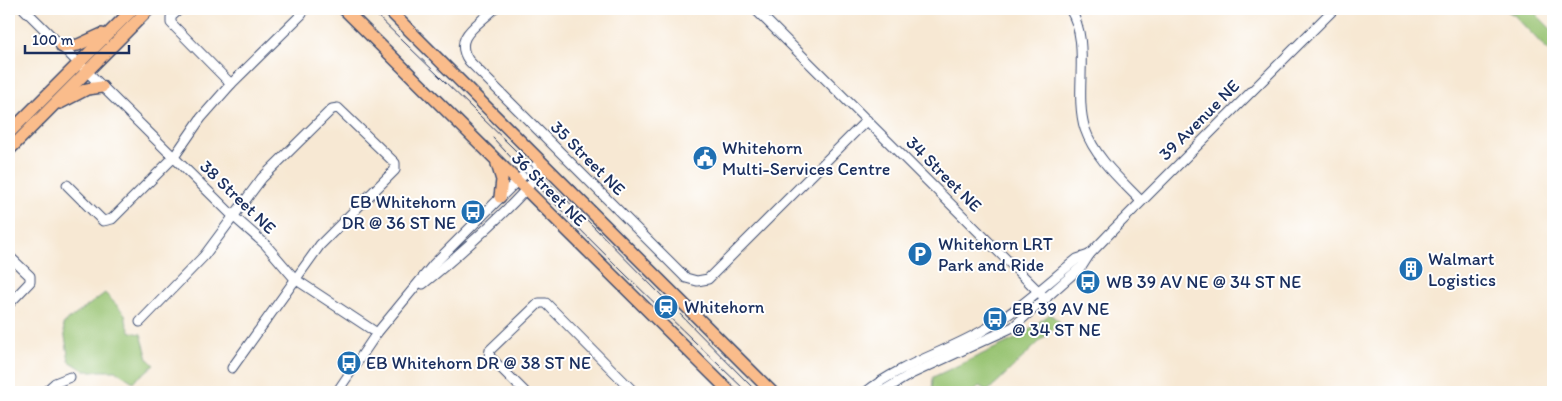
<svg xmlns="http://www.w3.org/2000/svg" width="1562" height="401" viewBox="0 0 1562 401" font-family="Itim,sans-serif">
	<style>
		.green { fill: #97c371; stroke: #597968 }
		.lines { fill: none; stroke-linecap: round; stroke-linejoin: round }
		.minor-casing { stroke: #3c4b70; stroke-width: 11 }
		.major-casing { stroke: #3c4b70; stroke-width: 14 }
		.minor { stroke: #fff; stroke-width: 9 }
		.major { stroke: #fabc8b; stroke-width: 11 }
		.tram { stroke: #1b2f5e; stroke-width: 1 }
		.labels { text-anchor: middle; stroke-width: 4; stroke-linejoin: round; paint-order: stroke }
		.street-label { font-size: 18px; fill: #1b2f5e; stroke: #fff }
		.poi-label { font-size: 18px; fill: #1b2f5e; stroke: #fff; text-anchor: start }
	</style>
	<rect width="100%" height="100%" fill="#fff"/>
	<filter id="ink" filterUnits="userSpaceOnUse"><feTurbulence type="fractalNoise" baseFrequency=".02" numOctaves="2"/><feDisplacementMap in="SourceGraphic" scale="10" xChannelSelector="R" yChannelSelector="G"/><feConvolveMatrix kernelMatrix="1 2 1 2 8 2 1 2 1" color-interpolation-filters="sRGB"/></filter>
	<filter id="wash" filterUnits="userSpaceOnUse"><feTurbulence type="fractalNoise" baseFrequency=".0096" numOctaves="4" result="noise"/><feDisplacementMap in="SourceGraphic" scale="20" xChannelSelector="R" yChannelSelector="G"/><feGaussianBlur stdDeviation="1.12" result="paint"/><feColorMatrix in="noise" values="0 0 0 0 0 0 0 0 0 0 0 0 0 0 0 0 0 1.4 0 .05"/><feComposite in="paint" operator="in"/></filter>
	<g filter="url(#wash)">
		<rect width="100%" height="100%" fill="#f7e8d3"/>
		<g class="green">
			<polygon points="1504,9 1531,9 1553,31 1553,56 1514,15"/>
			<polygon points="105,293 125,314 127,325 131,332 141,334 148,359 154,365 133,382 116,371 85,371 69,361 63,324"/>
			<polygon points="1050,314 1060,322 988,391 979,386 973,392 932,392 933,377 1017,338"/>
		</g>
	</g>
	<g filter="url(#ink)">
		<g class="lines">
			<defs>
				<g id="minor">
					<polyline points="24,9 232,215 265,244 295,279 377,333"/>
					<polyline points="180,9 171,17 171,23 231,84 302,14 302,9"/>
					<path d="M494,9C477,26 452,37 469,61L686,278L697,281L708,279L867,120"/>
					<polyline points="755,9 1046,299"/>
					<path d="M1070,9C1092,44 1073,91 1085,129C1095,158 1121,180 1141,201"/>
					<polyline points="67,185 103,221 112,219 174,157 201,118 231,84"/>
					<polyline points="9,256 30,276 30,282 9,304"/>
					<path d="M423,284C448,264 534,190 544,164"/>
					<polyline points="140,322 204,256 262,178 332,109 338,108 395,163 395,170 320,245 232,368"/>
					<polyline points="45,392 55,383 70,377"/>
					<polyline points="337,392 377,333 433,265 517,181 533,167 544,164"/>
					<polyline points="525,392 489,356 490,350 539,303 546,303 634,392"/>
					<path d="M866,392C901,364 944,353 982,331C1017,312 1046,284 1077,259L1089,255"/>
					<polyline points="881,392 911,374 1013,327 1082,266 1089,255 1113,230 1334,9"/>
				</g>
				<g id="major">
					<polyline points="344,9 730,392"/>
					<polyline points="388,9 772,392"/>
					<polyline points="62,47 78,45 102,34"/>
					<polyline points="60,103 87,89 102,87"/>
					<polyline points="9,133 133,9"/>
					<polyline points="9,150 149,9"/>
					<polyline points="497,164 502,180 500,197"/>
				</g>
			</defs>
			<use href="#minor" class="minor-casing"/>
			<use href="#major" class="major-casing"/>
			<use href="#minor" class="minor"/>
			<use href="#major" class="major"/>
			<g class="tram">
				<polyline points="370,9 582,215 757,392"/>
				<path d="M493,138C574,227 661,309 747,392"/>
			</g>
		</g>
	</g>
	<defs>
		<symbol id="civic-disc" viewBox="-11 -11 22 22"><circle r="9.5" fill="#1f6fb2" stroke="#fff"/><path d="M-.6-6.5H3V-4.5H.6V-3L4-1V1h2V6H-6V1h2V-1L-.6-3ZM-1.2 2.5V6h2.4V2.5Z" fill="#fff"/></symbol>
		<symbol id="bus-disc" viewBox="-11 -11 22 22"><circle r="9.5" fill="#1f6fb2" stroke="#fff"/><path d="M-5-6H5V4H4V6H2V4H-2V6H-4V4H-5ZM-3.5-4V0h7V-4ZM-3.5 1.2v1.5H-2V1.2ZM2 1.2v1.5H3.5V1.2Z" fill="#fff"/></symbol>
		<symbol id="parking-disc" viewBox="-11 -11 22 22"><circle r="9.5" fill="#1f6fb2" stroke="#fff"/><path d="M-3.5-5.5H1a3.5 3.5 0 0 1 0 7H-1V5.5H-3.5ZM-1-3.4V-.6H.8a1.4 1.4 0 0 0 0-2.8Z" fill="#fff"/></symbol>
		<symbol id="building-disc" viewBox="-11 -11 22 22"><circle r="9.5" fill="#1f6fb2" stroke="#fff"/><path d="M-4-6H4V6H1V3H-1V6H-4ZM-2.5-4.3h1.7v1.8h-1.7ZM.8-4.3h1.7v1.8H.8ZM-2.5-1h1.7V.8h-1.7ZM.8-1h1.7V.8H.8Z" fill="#fff"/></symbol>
		<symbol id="station-disc" viewBox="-11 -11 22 22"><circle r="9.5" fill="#1f6fb2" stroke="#fff"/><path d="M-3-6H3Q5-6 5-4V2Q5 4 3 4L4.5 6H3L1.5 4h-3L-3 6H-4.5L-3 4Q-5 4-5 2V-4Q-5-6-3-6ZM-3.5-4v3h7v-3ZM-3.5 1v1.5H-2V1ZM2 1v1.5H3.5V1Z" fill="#fff"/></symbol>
	</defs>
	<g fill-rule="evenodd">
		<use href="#civic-disc" x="691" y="144" width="28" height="28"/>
		<use href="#bus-disc" x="459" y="198" width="28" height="28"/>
		<use href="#parking-disc" x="906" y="240" width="28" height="28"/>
		<use href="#building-disc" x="1397" y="255" width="28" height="28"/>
		<use href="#bus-disc" x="1074" y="268" width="28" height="28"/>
		<use href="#station-disc" x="652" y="293" width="28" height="28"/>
		<use href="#bus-disc" x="981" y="305" width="28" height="28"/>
		<use href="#bus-disc" x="335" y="349" width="28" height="28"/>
	</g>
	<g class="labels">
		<g class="street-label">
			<text transform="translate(1199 120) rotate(-45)" y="6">39 Avenue NE</text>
			<text transform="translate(588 158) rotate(45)" y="6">35 Street NE</text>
			<text transform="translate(944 174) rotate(45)" y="6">34 Street NE</text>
			<text transform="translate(549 189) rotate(45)" y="6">36 Street NE</text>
			<text transform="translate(238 197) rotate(44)" y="6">38 Street NE</text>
		</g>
		<g class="poi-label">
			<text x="722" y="154">Whitehorn<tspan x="722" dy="21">Multi-Services Centre</tspan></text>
			<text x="456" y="208" text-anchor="end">EB Whitehorn<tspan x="456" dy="21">DR @ 36 ST NE</tspan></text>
			<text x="938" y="250">Whitehorn LRT<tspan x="938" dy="21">Park and Ride</tspan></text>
			<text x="1428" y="265">Walmart<tspan x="1428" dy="21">Logistics</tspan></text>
			<text x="1106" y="288">WB 39 AV NE @ 34 ST NE</text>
			<text x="684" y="313">Whitehorn</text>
			<text x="1012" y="315">EB 39 AV NE<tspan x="1012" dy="21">@ 34 ST NE</tspan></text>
			<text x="366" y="369">EB Whitehorn DR @ 38 ST NE</text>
		</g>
	</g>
	<rect width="1562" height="401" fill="none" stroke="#fff" stroke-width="30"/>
	<path d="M25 45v8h104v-8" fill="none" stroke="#1b2f5e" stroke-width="2.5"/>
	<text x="32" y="45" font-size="15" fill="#1b2f5e" stroke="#ffffff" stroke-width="4" paint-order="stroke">100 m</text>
</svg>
